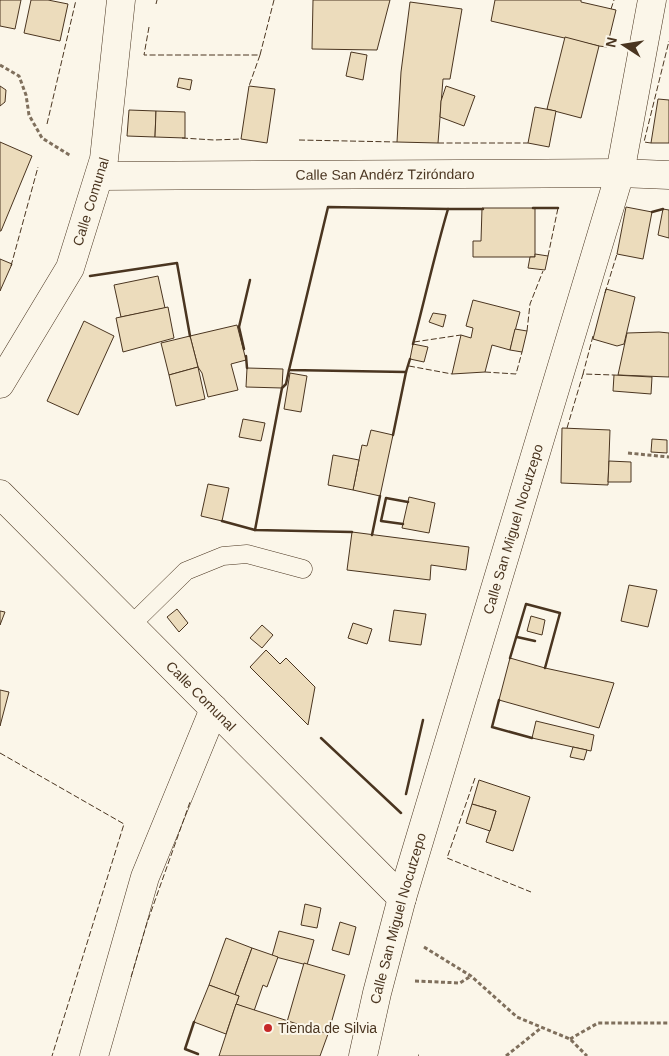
<svg xmlns="http://www.w3.org/2000/svg" width="669" height="1056" viewBox="0 0 669 1056" font-family="Arial,sans-serif">
	<style>
		.building { fill: #ecdcbc; stroke: #4a3520 }
		.lines { fill: none; stroke-linecap: round; stroke-linejoin: round }
		.service-casing { stroke: #4a3520; stroke-width: 19 }
		.minor-casing { stroke: #4a3520; stroke-width: 29 }
		.path { stroke: #7f6f5c; stroke-width: 3; stroke-dasharray: 4 2.5; stroke-linecap: butt }
		.service { stroke: #fbf6e9; stroke-width: 18 }
		.minor { stroke: #fbf6e9; stroke-width: 28 }
		.fence { stroke: #4a3520; stroke-width: 1; stroke-dasharray: 6 2.5; stroke-linecap: butt }
		.wall { stroke: #4a3520; stroke-width: 2.5 }
		.poi-dot { fill: #c62828; stroke: #fbf6e9; stroke-width: 2 }
		.labels { text-anchor: middle; stroke-width: 4; stroke-linejoin: round; paint-order: stroke }
		.street-label { font-size: 14px; fill: #4a3520; stroke: #fbf6e9 }
		.poi-label { font-size: 14px; fill: #4a3520; stroke: #fbf6e9; text-anchor: start }
	</style>
	<rect width="100%" height="100%" fill="#fbf6e9"/>
	<g class="building">
		<polygon points="0,0 21,0 15,29 0,26"/>
		<polygon points="31,0 48,0 68,4 60,41 24,33"/>
		<polygon points="313,0 390,0 377,50 312,49"/>
		<polygon points="495,0 581,0 581,2 616,10 607,47 599,46 491,21"/>
		<polygon points="410,2 462,9 450,79 443,79 438,143 397,142 401,72"/>
		<polygon points="565,37 599,46 581,118 547,109"/>
		<polygon points="351,52 367,55 363,80 346,76"/>
		<polygon points="179,78 192,80 190,90 177,87"/>
		<polygon points="0,86 6,90 5,102 0,106"/>
		<polygon points="249,86 275,89 267,143 241,139"/>
		<polygon points="446,86 475,96 464,126 440,117 441,101"/>
		<polygon points="658,99 669,100 669,143 651,143"/>
		<polygon points="535,107 556,111 549,147 528,143"/>
		<polygon points="129,110 156,111 155,137 127,136"/>
		<polygon points="156,111 185,112 185,138 155,137"/>
		<polygon points="0,142 32,156 1,231 0,231"/>
		<polygon points="626,207 652,212 643,259 617,254"/>
		<polygon points="482,208 535,208 535,257 473,257 473,241 481,241"/>
		<polygon points="663,209 669,210 669,238 658,235"/>
		<polygon points="535,254 548,256 545,270 528,268 530,257 535,257"/>
		<polygon points="0,259 12,264 0,291"/>
		<polygon points="158,276 165,308 121,317 114,285"/>
		<polygon points="606,289 635,297 624,344 617,346 593,339"/>
		<polygon points="473,300 520,312 510,350 492,345 485,372 452,374 461,335 471,338 473,328 466,326"/>
		<polygon points="168,307 174,338 123,352 116,318"/>
		<polygon points="433,313 446,315 443,327 429,322"/>
		<polygon points="84,321 114,336 78,415 47,401"/>
		<polygon points="237,325 246,360 231,364 238,390 208,397 202,373 198,367 190,336"/>
		<polygon points="515,329 527,331 522,352 510,350"/>
		<polygon points="659,332 669,333 669,377 618,375 627,333"/>
		<polygon points="190,336 198,367 169,375 161,343"/>
		<polygon points="413,344 428,347 424,362 410,359"/>
		<polygon points="198,367 205,399 176,406 169,375"/>
		<polygon points="247,368 283,369 282,388 246,387"/>
		<polygon points="290,373 307,376 301,412 284,409"/>
		<polygon points="614,375 652,377 651,394 613,391"/>
		<polygon points="243,419 265,423 261,441 239,437"/>
		<polygon points="562,428 610,430 608,485 561,483"/>
		<polygon points="371,430 393,435 380,496 353,490 362,445 367,446"/>
		<polygon points="652,439 667,440 667,453 651,452"/>
		<polygon points="333,455 359,460 353,490 328,485"/>
		<polygon points="609,461 631,462 631,482 608,482"/>
		<polygon points="208,484 229,488 222,521 201,516"/>
		<polygon points="409,497 435,503 429,533 402,528"/>
		<polygon points="352,532 469,547 466,570 431,565 430,580 347,570"/>
		<polygon points="629,585 657,590 648,627 621,621"/>
		<polygon points="177,609 188,623 179,632 167,617"/>
		<polygon points="394,610 426,614 421,645 389,641"/>
		<polygon points="0,611 5,612 0,625"/>
		<polygon points="531,616 545,620 542,635 527,631"/>
		<polygon points="353,623 372,629 367,644 348,638"/>
		<polygon points="262,625 273,635 262,648 250,638"/>
		<polygon points="266,650 280,664 286,658 315,687 308,725 250,667"/>
		<polygon points="510,658 545,668 614,683 599,728 499,700"/>
		<polygon points="0,690 9,692 0,726"/>
		<polygon points="536,721 594,735 591,751 532,738"/>
		<polygon points="573,747 587,750 584,760 570,757"/>
		<polygon points="479,780 530,797 513,851 486,842 496,811 472,804"/>
		<polygon points="472,804 496,811 490,831 466,823"/>
		<polygon points="305,904 321,908 317,928 301,925"/>
		<polygon points="340,922 356,927 349,955 332,950"/>
		<polygon points="279,931 314,940 307,965 272,956"/>
		<polygon points="226,938 252,948 235,995 209,985"/>
		<polygon points="252,948 278,957 267,987 263,985 254,1011 236,1004 239,996 235,995"/>
		<polygon points="304,963 345,975 328,1034 287,1022"/>
		<polygon points="209,985 239,996 226,1034 194,1022"/>
		<polygon points="236,1004 328,1034 320,1056 219,1056"/>
	</g>
	<g class="lines">
		<defs>
			<polyline id="service" points="131,625 186,571 223,556 247,554 303,569"/>
			<g id="minor">
				<path id="s1" d="M100,176L620,173L669,175"/>
				<path id="s2" d="M0,384L70,268L104,159L121,0"/>
				<path id="s3" d="M0,494L402,898"/>
				<polyline points="94,1056 145,877 214,709"/>
				<path id="s4" d="M363,1056L377,993L402,898L620,173L652,0"/>
			</g>
		</defs>
		<use href="#service" class="service-casing"/>
		<use href="#minor" class="minor-casing"/>
		<g class="path">
			<polyline points="0,65 19,76 26,95 29,115 42,138 71,156"/>
			<polyline points="628,453 669,457"/>
			<polyline points="424,947 471,976 517,1017 570,1039 587,1056"/>
			<polyline points="415,981 460,983 471,976"/>
			<polyline points="570,1039 598,1023 669,1023"/>
			<polyline points="418,1056 419,1056"/>
			<polyline points="506,1056 541,1028"/>
		</g>
		<use href="#service" class="service"/>
		<use href="#minor" class="minor"/>
		<g class="fence">
			<polyline points="156,4 157,0"/>
			<polyline points="611,9 614,0"/>
			<polyline points="149,27 144,55 260,55 249,86"/>
			<polyline points="260,55 274,0"/>
			<polyline points="47,124 76,0"/>
			<polyline points="182,138 214,140 241,139"/>
			<polyline points="299,140 397,142"/>
			<polyline points="438,143 528,143"/>
			<polyline points="651,143 644,142 669,41"/>
			<polyline points="548,256 558,208"/>
			<polyline points="11,266 38,167"/>
			<polyline points="605,293 617,254"/>
			<polyline points="527,331 530,304 543,271"/>
			<polyline points="593,336 583,374 614,375"/>
			<polyline points="414,342 461,335"/>
			<polyline points="409,366 452,374"/>
			<polyline points="485,372 516,374 522,352"/>
			<polyline points="567,428 583,374"/>
			<polyline points="0,753 124,824 52,1056"/>
			<polyline points="475,778 447,858 531,892"/>
			<polyline points="131,977 147,923 190,802"/>
		</g>
		<g class="wall">
			<polyline points="533,208 558,208"/>
			<polyline points="652,212 663,209"/>
			<polyline points="90,276 177,263 190,336"/>
			<path d="M413,344C425,298 435,253 448,209H483"/>
			<polyline points="244,349 239,327 250,280"/>
			<polyline points="246,356 247,368"/>
			<polyline points="410,359 406,372 289,370 328,207 448,209"/>
			<polyline points="289,370 286,384 282,388 255,530 352,532"/>
			<polyline points="393,435 406,372"/>
			<polyline points="222,521 255,530"/>
			<polyline points="403,524 381,521 386,498 408,502"/>
			<polyline points="372,535 380,496"/>
			<polyline points="517,637 535,641"/>
			<polyline points="510,658 526,604 560,613 545,668"/>
			<polyline points="499,700 492,727 532,738"/>
			<polyline points="321,738 401,813"/>
			<polyline points="406,794 423,720"/>
			<polyline points="194,1022 185,1049 198,1054"/>
		</g>
	</g>
	<circle class="poi-dot" cx="268" cy="1028" r="5"/>
	<g class="labels">
		<g class="street-label">
			<text dy="5" stroke="none"><textPath href="#s1" startOffset="285">Calle San Andérz Tziróndaro</textPath></text>
			<text dy="5" stroke="none"><textPath href="#s2" startOffset="205">Calle Comunal</textPath></text>
			<text dy="5" stroke="none"><textPath href="#s4" startOffset="548">Calle San Miguel Nocutzepo</textPath></text>
			<text dy="5" stroke="none"><textPath href="#s3" startOffset="285">Calle Comunal</textPath></text>
			<text dy="5" stroke="none"><textPath href="#s4" startOffset="142">Calle San Miguel Nocutzepo</textPath></text>
		</g>
		<g class="poi-label">
			<text x="278" y="1033">Tienda de Silvia</text>
		</g>
	</g>
	<g transform="translate(624 45) rotate(282)" stroke="#fbf6e9" stroke-width="4" paint-order="stroke">
	<path d="M0-4L9 19L0 12L-9 19Z" fill="#4a3520"/>
	<text y="-8" font-size="14" font-weight="bold" text-anchor="middle" fill="#4a3520">N</text>
	</g>
</svg>
